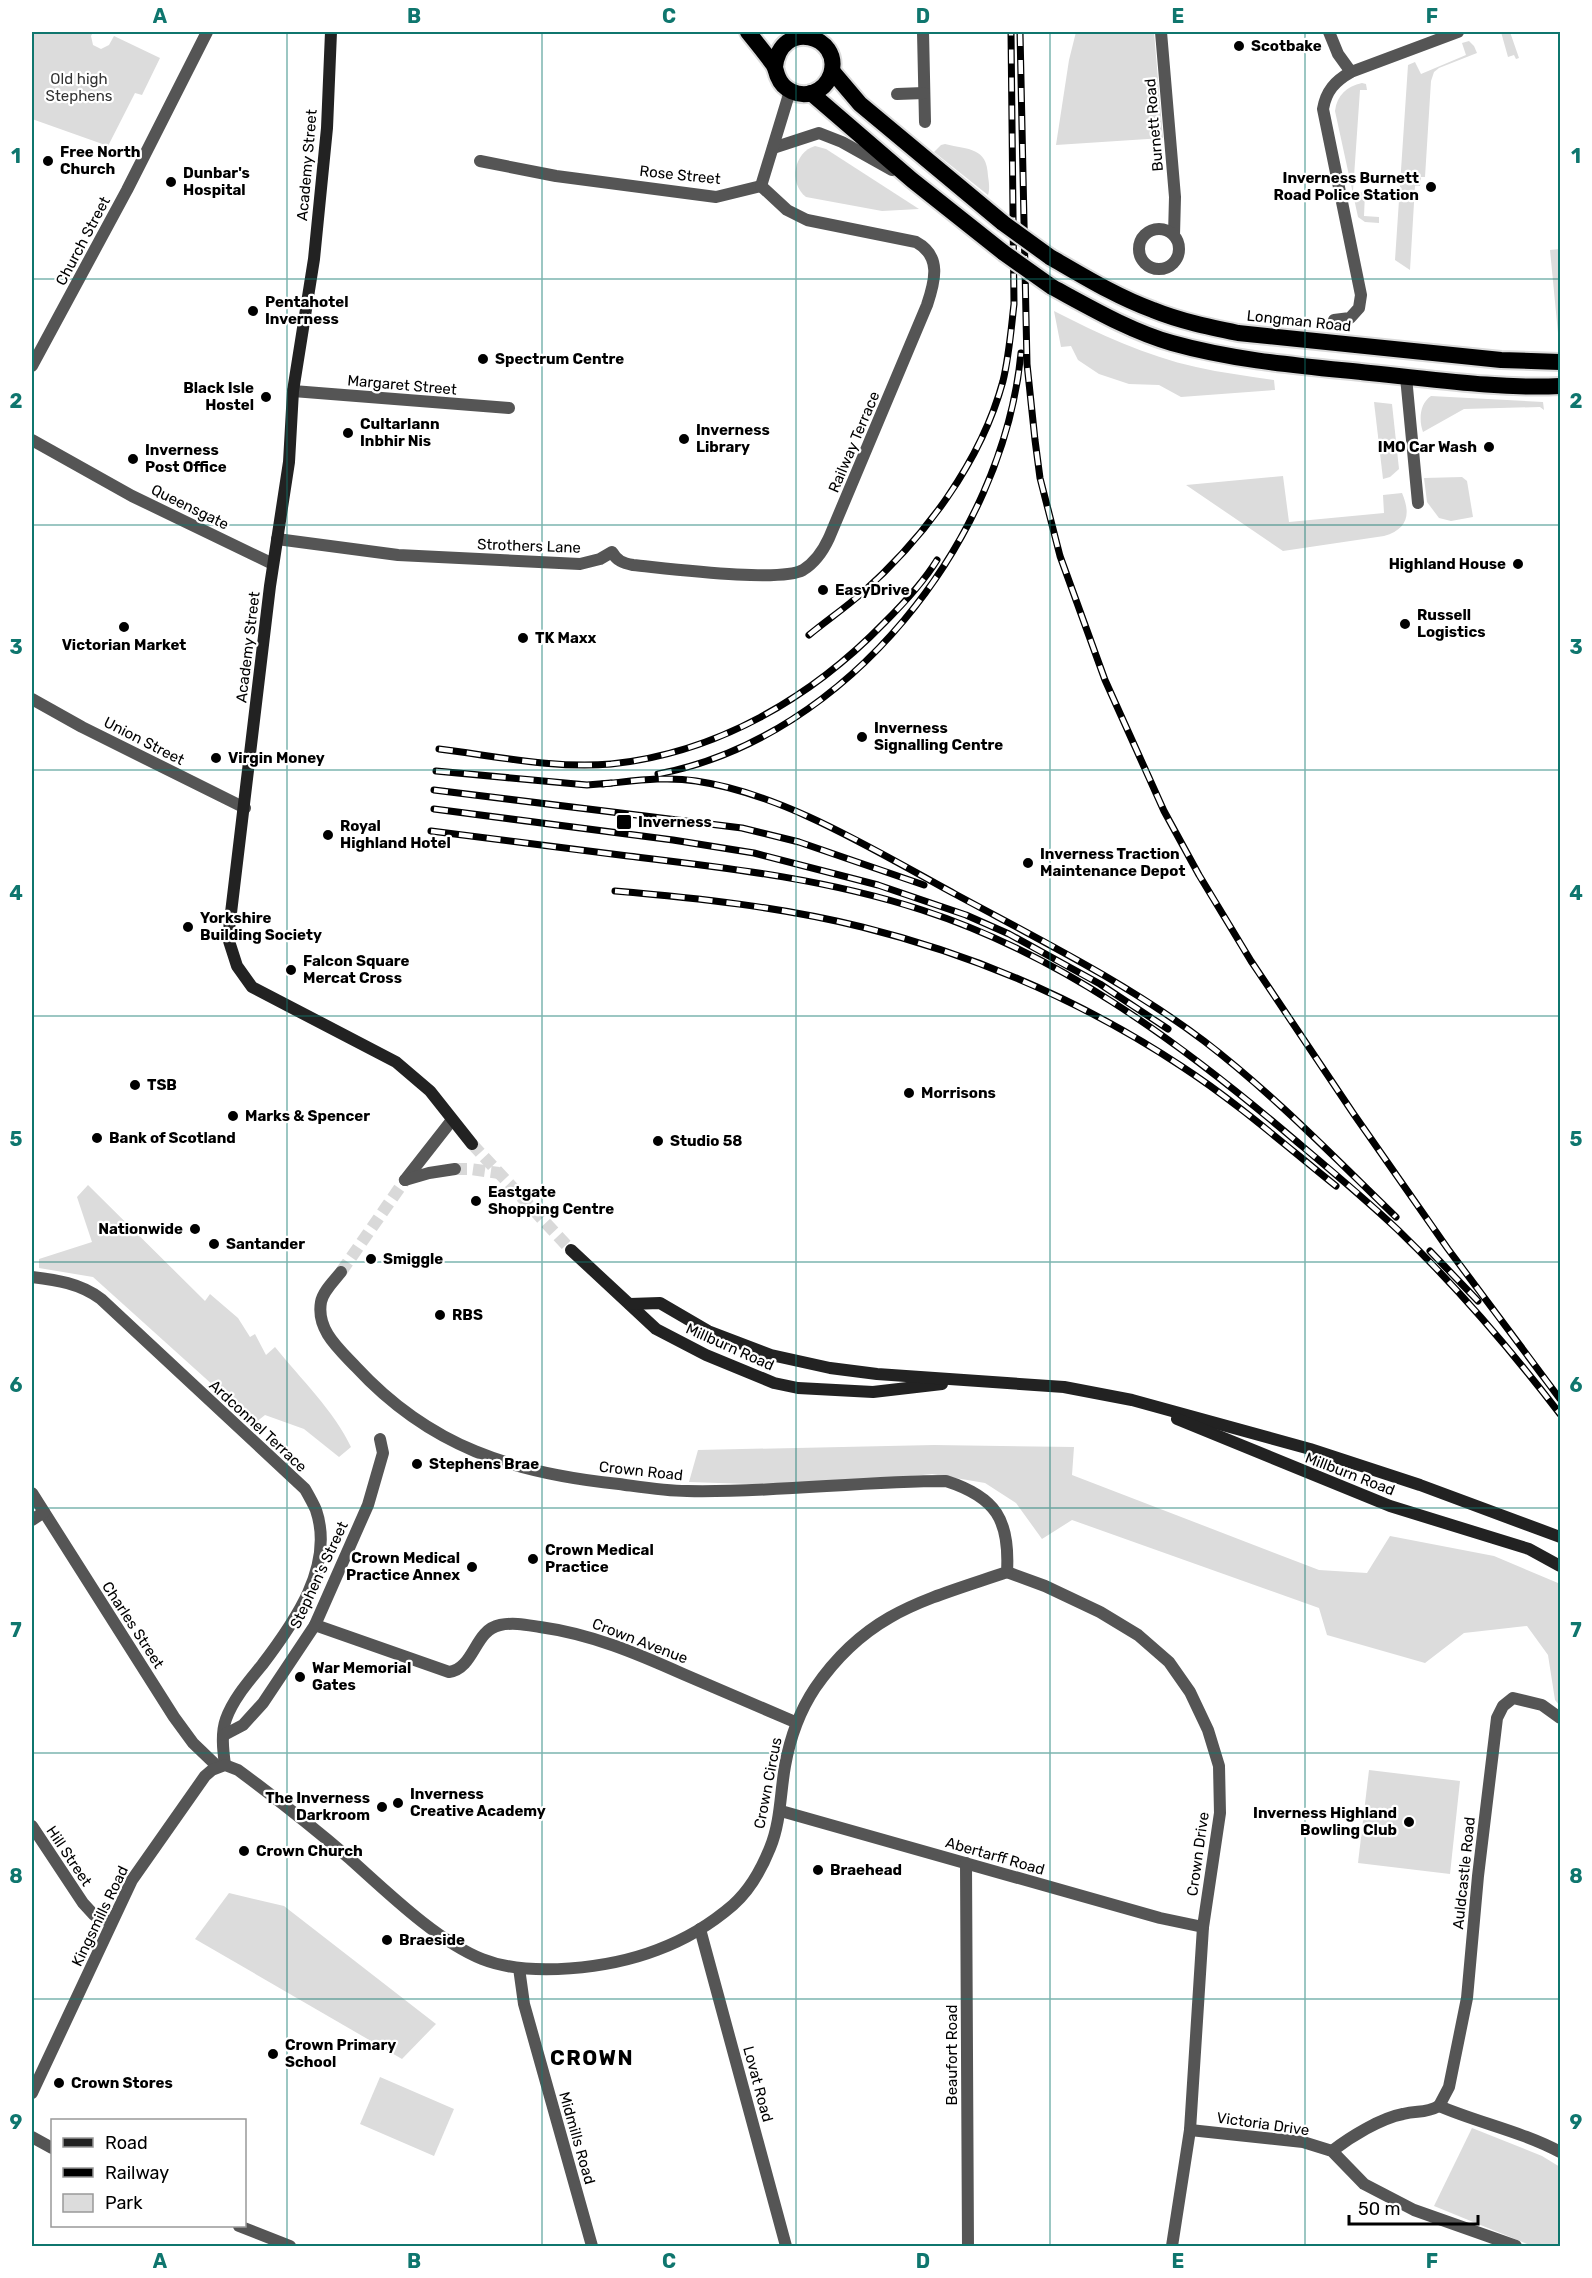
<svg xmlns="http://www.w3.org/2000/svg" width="1592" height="2278" viewBox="0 0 1592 2278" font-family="Rubik,sans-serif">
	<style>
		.green { fill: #dcdcdc }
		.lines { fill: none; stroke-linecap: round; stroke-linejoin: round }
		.tertiary-tunnel { stroke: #d9d9d9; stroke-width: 12; stroke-dasharray: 12 6; stroke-linecap: butt }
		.secondary-tunnel { stroke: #d9d9d9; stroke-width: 12; stroke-dasharray: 12 6; stroke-linecap: butt }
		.trunk-casing { stroke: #dbdbdb; stroke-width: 20 }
		.minor { stroke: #555; stroke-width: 12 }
		.tertiary { stroke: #555; stroke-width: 12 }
		.secondary { stroke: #222; stroke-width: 12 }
		.trunk { stroke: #000; stroke-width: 16 }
		.rail-casing { stroke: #000; stroke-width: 7 }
		.rail { stroke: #fff; stroke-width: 4.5; stroke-dasharray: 14; stroke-linecap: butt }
		.trunk-bridge-casing { stroke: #dbdbdb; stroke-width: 20; stroke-linecap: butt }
		.trunk-bridge { stroke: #000; stroke-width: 16 }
		.grid { fill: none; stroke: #0f766e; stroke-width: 1.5; stroke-opacity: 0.55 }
		.poi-dot { fill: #000; stroke: #fff; stroke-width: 2 }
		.labels { text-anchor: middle; stroke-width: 4.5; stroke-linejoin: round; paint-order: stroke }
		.poi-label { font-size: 15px; font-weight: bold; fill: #000; stroke: #fff; text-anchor: start }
		.park-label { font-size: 15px; fill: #333; stroke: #fff }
		.street-label { font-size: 15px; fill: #000; stroke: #fff }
		.district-label { font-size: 21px; font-weight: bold; letter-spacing: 1.5px; fill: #000; stroke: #fff }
		.neatline { fill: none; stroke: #0f766e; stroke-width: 2 }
		.grid-label { font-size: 20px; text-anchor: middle; font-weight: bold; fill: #0f766e }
	</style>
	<rect width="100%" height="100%" fill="#fff"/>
	<g class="green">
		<polygon points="32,32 93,32 91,36 93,45 101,49 109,45 114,36 160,58 142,95 135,93 108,146 32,119"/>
		<polygon points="1076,32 1154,32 1163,138 1056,145 1069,60"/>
		<polygon points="1501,32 1510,32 1519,58 1516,59 1514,55 1508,57"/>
		<polygon points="1469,41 1474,46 1477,53 1439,68 1434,72 1431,81 1425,177 1421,177 1420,186 1415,186 1410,270 1395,260 1408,65 1415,62 1421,74 1466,55 1462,43"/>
		<path d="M1362,83L1366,84L1367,90H1360L1353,191L1365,193L1364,216L1379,217V223L1365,222L1358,217L1335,111C1337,95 1347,86 1362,83Z"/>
		<path d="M945,144C969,150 987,147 988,176C989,183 990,189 988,195L934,152L941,145Z"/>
		<path d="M815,146L826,149L919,209L882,211L806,197C788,183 794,152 815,146Z"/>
		<polygon points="1560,249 1560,331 1558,333 1550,250"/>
		<path d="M1054,311C1099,334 1146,356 1196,367C1222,373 1248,376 1274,380L1275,390L1181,397L1159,385L1129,384L1099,374L1078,360L1071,346L1061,347Z"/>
		<path d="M1431,396L1543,402L1544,410L1540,407L1464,409L1423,432C1419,421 1419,404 1431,396Z"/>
		<polygon points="1374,402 1392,404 1399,469 1390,477 1383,479"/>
		<path d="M1283,476L1289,522L1384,513L1383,495L1402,493C1411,514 1408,529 1384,536L1283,551L1186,485Z"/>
		<polygon points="1462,477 1467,481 1473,517 1451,521 1439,518 1427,502 1424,478"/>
		<path d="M88,1185L205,1301L210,1294L238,1318L250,1337L255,1334L266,1355L275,1347C300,1378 335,1412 351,1447L339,1457L304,1429L265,1415L255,1423L93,1277L39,1268V1259L92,1242L77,1197Z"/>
		<polygon points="934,1445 1074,1447 1072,1475 1319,1570 1367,1573 1390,1536 1494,1556 1558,1583 1560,1585 1560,1706 1555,1700 1548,1655 1527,1626 1464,1633 1425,1663 1327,1635 1319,1608 1072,1520 1042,1539 1016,1503 985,1483 932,1474 806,1486 689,1482 698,1450"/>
		<polygon points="1369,1770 1460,1781 1450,1874 1358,1863"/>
		<polygon points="229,1893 284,1906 436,2024 402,2059 195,1939"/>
		<polygon points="380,2077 454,2109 434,2156 360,2124"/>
		<polygon points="1472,2128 1542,2156 1560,2167 1560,2246 1532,2246 1434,2206"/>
	</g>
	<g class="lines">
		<g class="tertiary-tunnel">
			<polyline points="455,1169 470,1169 499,1173"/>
			<polyline points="341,1272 405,1180"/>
		</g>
		<polyline class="secondary-tunnel" points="472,1144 571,1250"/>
		<defs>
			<g id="trunk">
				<path d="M748,32C756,42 765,53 773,64C776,68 776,73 778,77C783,90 798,97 812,93C821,90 828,83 831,74C843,35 780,18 775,67"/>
				<polyline points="832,71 860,104 1003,223"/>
				<polyline points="811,93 912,180 1004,253"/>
				<path d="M1050,257C1083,276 1117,297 1153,310C1180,321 1209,327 1238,333L1501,360L1560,362"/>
				<path d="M1052,287C1091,308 1130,331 1172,343C1236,361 1303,366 1370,373C1432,379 1498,389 1560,386"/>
			</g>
		</defs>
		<use href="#trunk" class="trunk-casing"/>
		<g class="minor">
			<polyline points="923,32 925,122"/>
			<polyline points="1161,32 1175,197 1174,235"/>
			<polyline points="1329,32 1338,54 1351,72"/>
			<polyline points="897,94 924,93"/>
			<polyline points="773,148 819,133 842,142 892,170"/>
			<polyline points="480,161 556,176 716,197 761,186"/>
			<polyline points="761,186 790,91"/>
			<circle cx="1159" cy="249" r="20"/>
			<path d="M1334,320L1350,318L1359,308L1361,295L1323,109C1326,91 1335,81 1351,72L1458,32"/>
			<polyline points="32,366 127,190 207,32"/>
			<polyline points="1406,377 1418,503"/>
			<polyline points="293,391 509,408"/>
			<polyline points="32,440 132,496 273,564"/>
			<path d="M277,539L398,555L580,564L600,559L612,552C617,561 623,563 633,565C665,568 780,583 803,570C816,562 823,551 829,538L927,305C935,281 942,256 916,242L807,220L787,210L761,186"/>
			<polyline points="32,699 82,727 245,808"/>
			<path d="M32,1277C56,1280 80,1283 101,1299L305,1489C309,1496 313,1503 316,1510C335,1566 294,1623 262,1665C249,1681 233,1699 226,1719C221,1733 223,1750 225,1765"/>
			<polyline points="32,1493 174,1717 193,1743 218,1767"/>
			<polyline points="32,1520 44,1512"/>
			<polyline points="1007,1572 1045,1586 1100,1612 1138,1635 1169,1662 1190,1692 1208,1730 1219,1766 1220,1813 1203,1927 1190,2130 1172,2246"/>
			<path d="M315,1625L449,1672C475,1668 474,1630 500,1625C514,1622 527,1625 540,1627C591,1634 636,1653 683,1674C720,1690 758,1706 795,1722"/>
			<polyline points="224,1735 243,1725 263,1703 315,1625 368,1505 383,1453 380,1439"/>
			<polyline points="781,1811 1160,1918 1203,1927"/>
			<polyline points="32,1826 83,1903 94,1915 111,1922"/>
			<polyline points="966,1863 968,2246"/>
			<polyline points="700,1929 786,2246"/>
			<polyline points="519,1968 524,2004 592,2246"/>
			<polyline points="1439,2106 1449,2087 1467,1998 1478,1876 1497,1718 1503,1706 1513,1698 1542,1705 1560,1718"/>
			<path d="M1439,2106C1479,2123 1523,2132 1560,2152"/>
			<polyline points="1190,2130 1303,2142 1332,2151 1364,2184 1414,2210 1516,2246"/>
			<polyline points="32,2137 52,2148"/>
			<path d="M1332,2151C1350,2137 1381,2118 1403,2114C1418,2110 1424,2114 1439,2106"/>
			<polyline points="239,2226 290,2246"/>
		</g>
		<g class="tertiary">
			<polyline points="405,1180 452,1120"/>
			<polyline points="405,1180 429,1173 455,1169"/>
			<path d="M32,2093L132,1880L205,1776L212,1770L225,1765L238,1770C276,1798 313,1827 349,1858C386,1891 437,1941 482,1959C530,1978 610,1968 657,1950C684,1940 711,1924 733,1905C750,1890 762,1868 770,1848C781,1821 780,1794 785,1766C790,1738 799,1712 815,1688C867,1612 925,1600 1007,1572C1010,1520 996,1497 946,1481C860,1481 773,1493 687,1491C664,1491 641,1487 619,1484C513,1473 430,1447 356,1367C339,1349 316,1330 321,1302C323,1291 335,1280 341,1272"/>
		</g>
		<g class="secondary">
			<polyline points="331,32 327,128 314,259 293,391 289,462 270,586 228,938 237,966 252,987 396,1062 430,1091 472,1144"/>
			<polyline points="571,1250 656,1329 706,1355 774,1383 798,1388 873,1392 942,1384"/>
			<polyline points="630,1304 660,1303 708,1331 771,1355 830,1368 877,1374 1064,1387 1132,1400 1310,1449 1420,1485 1560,1537"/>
			<polyline points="1177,1419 1390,1506 1529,1549 1560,1566"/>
		</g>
		<use href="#trunk" class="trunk"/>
		<defs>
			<g id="rail">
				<polyline points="1020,32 1027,364 1035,440 1040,478 1060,556 1105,680 1164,811 1199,875 1251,961 1353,1113 1448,1249 1560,1399"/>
				<path d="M809,635C826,621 845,608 862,593C925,537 981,462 1003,381C1009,356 1011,330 1014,304L1011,32"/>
				<path d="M439,749C495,756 554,769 611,764C717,753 811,698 884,623C903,604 923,583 937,560"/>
				<polyline points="436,771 587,785 611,783"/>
				<path d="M658,774C848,738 1003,540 1021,353"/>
				<path d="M603,784C634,781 665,776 696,781C785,794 877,852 955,894C1040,940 1127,983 1204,1041C1272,1093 1334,1157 1396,1217"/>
				<polyline points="434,790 742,828 799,842 924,885"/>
				<polyline points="434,809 673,840 754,853 878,885 966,915 1009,934 1100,984 1168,1029"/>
				<path d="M431,831C497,839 562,848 628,856C728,868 827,879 922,910C1058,954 1175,1039 1283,1130C1322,1163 1361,1195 1398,1230C1457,1287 1511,1350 1560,1414"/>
				<path d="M615,891C697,898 782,907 862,927C975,955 1084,1002 1181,1066C1235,1101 1285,1145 1336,1186"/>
				<polyline points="1430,1251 1478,1301"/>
			</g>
		</defs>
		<use href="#rail" class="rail-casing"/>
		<use href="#rail" class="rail"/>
		<defs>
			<g id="trunk-bridge">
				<polyline points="1003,223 1050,257"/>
				<polyline points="1004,253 1052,287"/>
			</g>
		</defs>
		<use href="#trunk-bridge" class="trunk-bridge-casing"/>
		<use href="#trunk-bridge" class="trunk-bridge"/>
	</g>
	<path class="grid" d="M287,32V2246M542,32V2246M796,32V2246M1050,32V2246M1305,32V2246M32,279H1560M32,525H1560M32,770H1560M32,1016H1560M32,1262H1560M32,1508H1560M32,1753H1560M32,1999H1560"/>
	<g class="poi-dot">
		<circle cx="1239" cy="46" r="6"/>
		<circle cx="48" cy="161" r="6"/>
		<circle cx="171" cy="182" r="6"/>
		<circle cx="1431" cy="187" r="6"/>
		<circle cx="253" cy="311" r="6"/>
		<circle cx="483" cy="359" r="6"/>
		<circle cx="266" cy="397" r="6"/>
		<circle cx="348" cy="433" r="6"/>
		<circle cx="684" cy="439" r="6"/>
		<circle cx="1489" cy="447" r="6"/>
		<circle cx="133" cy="459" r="6"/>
		<circle cx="1518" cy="564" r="6"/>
		<circle cx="823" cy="590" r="6"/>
		<circle cx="1405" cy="624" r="6"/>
		<circle cx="124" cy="627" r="6"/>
		<circle cx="523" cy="638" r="6"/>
		<circle cx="862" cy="737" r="6"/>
		<circle cx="216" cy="758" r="6"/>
		<rect x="616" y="814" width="16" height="16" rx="3"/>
		<circle cx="328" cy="835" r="6"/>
		<circle cx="1028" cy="863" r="6"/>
		<circle cx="188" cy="927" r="6"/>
		<circle cx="291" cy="970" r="6"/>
		<circle cx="135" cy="1085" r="6"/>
		<circle cx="909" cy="1093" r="6"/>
		<circle cx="233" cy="1116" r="6"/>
		<circle cx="97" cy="1138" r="6"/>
		<circle cx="658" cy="1141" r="6"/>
		<circle cx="476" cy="1201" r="6"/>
		<circle cx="195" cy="1229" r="6"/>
		<circle cx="214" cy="1244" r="6"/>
		<circle cx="371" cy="1259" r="6"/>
		<circle cx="440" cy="1315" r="6"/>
		<circle cx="417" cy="1464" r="6"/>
		<circle cx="533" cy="1559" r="6"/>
		<circle cx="472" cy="1567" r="6"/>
		<circle cx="300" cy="1677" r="6"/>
		<circle cx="398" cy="1803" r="6"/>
		<circle cx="382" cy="1807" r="6"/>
		<circle cx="1409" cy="1822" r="6"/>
		<circle cx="244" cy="1851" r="6"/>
		<circle cx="818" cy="1870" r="6"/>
		<circle cx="387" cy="1940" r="6"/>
		<circle cx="273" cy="2054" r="6"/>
		<circle cx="59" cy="2083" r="6"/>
	</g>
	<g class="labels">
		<g class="poi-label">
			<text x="1251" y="51">Scotbake</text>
			<text x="60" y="157">Free North<tspan x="60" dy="17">Church</tspan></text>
			<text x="183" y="178">Dunbar's<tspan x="183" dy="17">Hospital</tspan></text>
			<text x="1419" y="183" text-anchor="end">Inverness Burnett<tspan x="1419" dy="17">Road Police Station</tspan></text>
			<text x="265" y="307">Pentahotel<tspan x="265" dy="17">Inverness</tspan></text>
			<text x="495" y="364">Spectrum Centre</text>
			<text x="254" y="393" text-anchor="end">Black Isle<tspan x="254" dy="17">Hostel</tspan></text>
			<text x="360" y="429">Cultarlann<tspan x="360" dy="17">Inbhir Nis</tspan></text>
			<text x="696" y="435">Inverness<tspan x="696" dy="17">Library</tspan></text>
			<text x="1477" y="452" text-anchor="end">IMO Car Wash</text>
			<text x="145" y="455">Inverness<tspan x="145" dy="17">Post Office</tspan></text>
			<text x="1506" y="569" text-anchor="end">Highland House</text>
			<text x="835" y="595">EasyDrive</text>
			<text x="1417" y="620">Russell<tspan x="1417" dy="17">Logistics</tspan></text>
			<text x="535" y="643">TK Maxx</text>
			<text x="124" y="650" text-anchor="middle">Victorian Market</text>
			<text x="874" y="733">Inverness<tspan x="874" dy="17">Signalling Centre</tspan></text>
			<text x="228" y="763">Virgin Money</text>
			<text x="638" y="827">Inverness</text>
			<text x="340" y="831">Royal<tspan x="340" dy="17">Highland Hotel</tspan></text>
			<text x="1040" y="859">Inverness Traction<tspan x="1040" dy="17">Maintenance Depot</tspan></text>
			<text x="200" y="923">Yorkshire<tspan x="200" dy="17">Building Society</tspan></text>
			<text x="303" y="966">Falcon Square<tspan x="303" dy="17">Mercat Cross</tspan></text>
			<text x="147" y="1090">TSB</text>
			<text x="921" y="1098">Morrisons</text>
			<text x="245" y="1121">Marks &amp; Spencer</text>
			<text x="109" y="1143">Bank of Scotland</text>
			<text x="670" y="1146">Studio 58</text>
			<text x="488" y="1197">Eastgate<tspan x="488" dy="17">Shopping Centre</tspan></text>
			<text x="183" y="1234" text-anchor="end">Nationwide</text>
			<text x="226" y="1249">Santander</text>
			<text x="383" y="1264">Smiggle</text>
			<text x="452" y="1320">RBS</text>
			<text x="429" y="1469">Stephens Brae</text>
			<text x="545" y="1555">Crown Medical<tspan x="545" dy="17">Practice</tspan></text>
			<text x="460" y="1563" text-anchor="end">Crown Medical<tspan x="460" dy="17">Practice Annex</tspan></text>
			<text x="312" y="1673">War Memorial<tspan x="312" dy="17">Gates</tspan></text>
			<text x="410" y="1799">Inverness<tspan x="410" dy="17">Creative Academy</tspan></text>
			<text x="370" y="1803" text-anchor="end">The Inverness<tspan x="370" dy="17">Darkroom</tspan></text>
			<text x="1397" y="1818" text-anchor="end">Inverness Highland<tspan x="1397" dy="17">Bowling Club</tspan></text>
			<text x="256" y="1856">Crown Church</text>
			<text x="830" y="1875">Braehead</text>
			<text x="399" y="1945">Braeside</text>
			<text x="285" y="2050">Crown Primary<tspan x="285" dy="17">School</tspan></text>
			<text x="71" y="2088">Crown Stores</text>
		</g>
		<g class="park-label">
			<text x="79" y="84">Old high<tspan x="79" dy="17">Stephens</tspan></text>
		</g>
		<g class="street-label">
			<text transform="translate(1154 125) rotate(-95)" y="5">Burnett Road</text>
			<text transform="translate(307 165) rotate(-85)" y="5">Academy Street</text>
			<text transform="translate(680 175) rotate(6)" y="5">Rose Street</text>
			<text transform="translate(83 241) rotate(-62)" y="5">Church Street</text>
			<text transform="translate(1299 321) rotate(6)" y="5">Longman Road</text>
			<text transform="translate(402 385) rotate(5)" y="5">Margaret Street</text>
			<text transform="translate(854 442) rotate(-67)" y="5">Railway Terrace</text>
			<text transform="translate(190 507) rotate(26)" y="5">Queensgate</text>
			<text transform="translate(529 546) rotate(2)" y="5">Strothers Lane</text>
			<text transform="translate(248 647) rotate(-83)" y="5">Academy Street</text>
			<text transform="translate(144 741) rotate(27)" y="5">Union Street</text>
			<text transform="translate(730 1347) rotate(24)" y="5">Millburn Road</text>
			<text transform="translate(258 1426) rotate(43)" y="5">Ardconnel Terrace</text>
			<text transform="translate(641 1471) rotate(6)" y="5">Crown Road</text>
			<text transform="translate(1350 1474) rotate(21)" y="5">Millburn Road</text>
			<text transform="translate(319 1575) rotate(-65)" y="5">Stephen's Street</text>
			<text transform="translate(133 1625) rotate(57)" y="5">Charles Street</text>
			<text transform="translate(640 1641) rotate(21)" y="5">Crown Avenue</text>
			<text transform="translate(768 1783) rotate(-79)" y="5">Crown Circus</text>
			<text transform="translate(1198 1854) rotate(-82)" y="5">Crown Drive</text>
			<text transform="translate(69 1856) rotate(56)" y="5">Hill Street</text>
			<text transform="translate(995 1856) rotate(16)" y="5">Abertarff Road</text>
			<text transform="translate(1464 1873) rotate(-84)" y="5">Auldcastle Road</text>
			<text transform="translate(100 1916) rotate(-64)" y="5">Kingsmills Road</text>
			<text transform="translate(952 2055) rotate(-90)" y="5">Beaufort Road</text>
			<text transform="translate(758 2084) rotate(75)" y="5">Lovat Road</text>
			<text transform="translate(1263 2124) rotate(8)" y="5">Victoria Drive</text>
			<text transform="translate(577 2138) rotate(74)" y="5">Midmills Road</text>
		</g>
		<g class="district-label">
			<text x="592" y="2065">CROWN</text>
		</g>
	</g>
	<rect width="1592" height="2278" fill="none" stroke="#ffffff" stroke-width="66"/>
	<rect x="51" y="2119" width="195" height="108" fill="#ffffff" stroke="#999999" stroke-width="1.5"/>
	<rect x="63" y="2138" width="30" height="9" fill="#222222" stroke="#999999" stroke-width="1.5"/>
	<text x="105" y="2149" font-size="18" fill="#000000">Road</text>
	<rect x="63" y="2168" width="30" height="9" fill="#000000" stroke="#999999" stroke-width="1.5"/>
	<text x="105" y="2179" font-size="18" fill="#000000">Railway</text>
	<rect x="63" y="2194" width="30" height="18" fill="#dcdcdc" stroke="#999999" stroke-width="1.5"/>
	<text x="105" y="2209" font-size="18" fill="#000000">Park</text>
	<path d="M1349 2215v9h129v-9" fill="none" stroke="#000000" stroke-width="3"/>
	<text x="1358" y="2215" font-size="18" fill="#000000" stroke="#ffffff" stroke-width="4.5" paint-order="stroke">50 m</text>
	<rect x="33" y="33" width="1526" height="2212" class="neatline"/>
	<g class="grid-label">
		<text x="160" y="23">A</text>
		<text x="414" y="23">B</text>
		<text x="669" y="23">C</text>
		<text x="923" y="23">D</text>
		<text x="1178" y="23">E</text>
		<text x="1432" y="23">F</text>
		<text x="16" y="163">1</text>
		<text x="1576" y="163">1</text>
		<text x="16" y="408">2</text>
		<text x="1576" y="408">2</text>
		<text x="16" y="654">3</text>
		<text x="1576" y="654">3</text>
		<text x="16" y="900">4</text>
		<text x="1576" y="900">4</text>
		<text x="16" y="1146">5</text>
		<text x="1576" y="1146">5</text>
		<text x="16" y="1392">6</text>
		<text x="1576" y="1392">6</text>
		<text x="16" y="1637">7</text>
		<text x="1576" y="1637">7</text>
		<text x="16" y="1883">8</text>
		<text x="1576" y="1883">8</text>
		<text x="16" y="2129">9</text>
		<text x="1576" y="2129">9</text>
		<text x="160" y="2268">A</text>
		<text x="414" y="2268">B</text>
		<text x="669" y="2268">C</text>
		<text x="923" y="2268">D</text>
		<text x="1178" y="2268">E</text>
		<text x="1432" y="2268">F</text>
	</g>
</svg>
